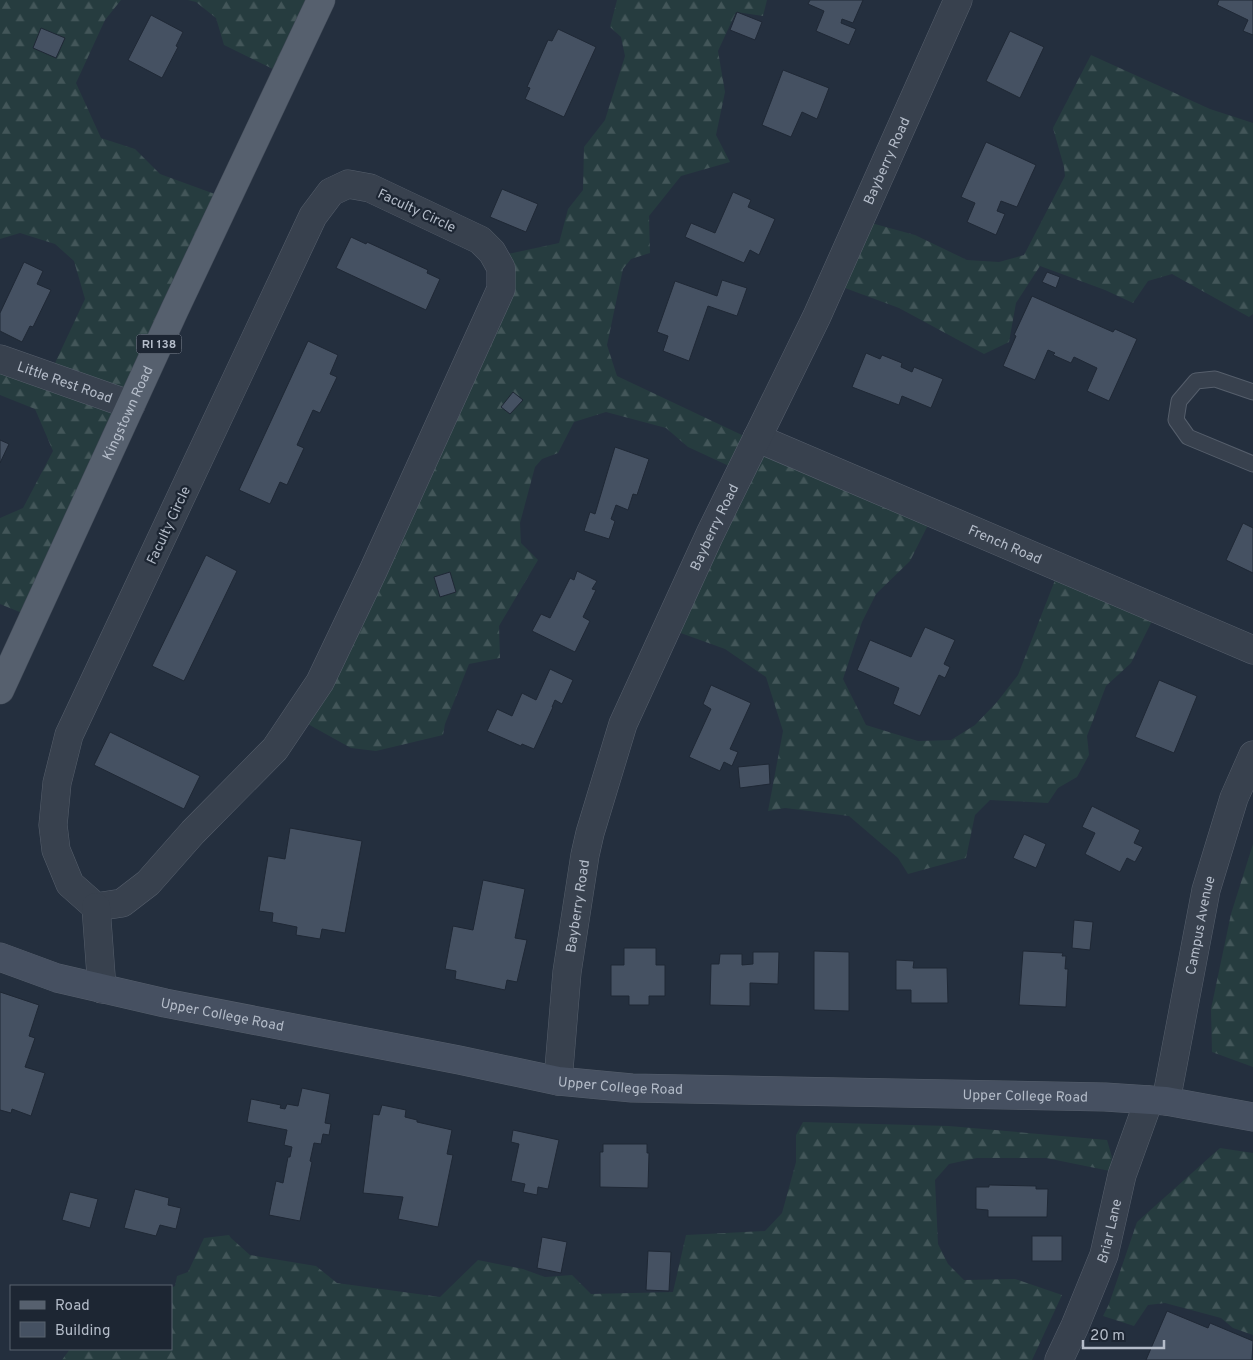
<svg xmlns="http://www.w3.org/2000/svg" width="1253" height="1360" viewBox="0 0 1253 1360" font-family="Overpass,sans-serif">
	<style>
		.forest { fill: url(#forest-firs) }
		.building { fill: #455162; stroke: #1f2835 }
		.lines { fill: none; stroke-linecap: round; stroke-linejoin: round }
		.lane-casing { stroke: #565f6c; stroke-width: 17 }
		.street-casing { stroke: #565f6c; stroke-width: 29 }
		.secondary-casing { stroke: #565f6c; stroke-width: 29 }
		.primary-casing { stroke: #414a57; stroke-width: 29 }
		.lane { stroke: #38414e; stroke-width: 15 }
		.street { stroke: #38414e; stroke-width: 28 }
		.secondary { stroke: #465061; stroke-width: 28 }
		.primary { stroke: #56606e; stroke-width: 28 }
		.labels { text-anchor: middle; stroke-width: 4.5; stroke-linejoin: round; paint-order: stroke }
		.shield { fill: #1d2633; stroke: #878f9c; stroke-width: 1 }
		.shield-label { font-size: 12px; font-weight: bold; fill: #b4bcc9 }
		.street-label { font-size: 14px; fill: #b4bcc9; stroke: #1d2633 }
	</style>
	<defs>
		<pattern id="forest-firs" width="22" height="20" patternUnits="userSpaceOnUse" patternTransform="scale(1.25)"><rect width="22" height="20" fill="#263c3f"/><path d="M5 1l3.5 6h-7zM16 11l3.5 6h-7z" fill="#435659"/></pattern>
	</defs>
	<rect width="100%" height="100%" fill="#242f3e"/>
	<g class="forest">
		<polygon points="0,0 121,0 105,20 76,83 101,138 135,149 160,174 223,197 22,613 0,604 0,518 23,508 53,451 35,409 0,395 0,359 50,377 55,363 85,299 74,261 55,244 20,233 0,239"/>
		<polygon points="188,0 313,0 279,72 224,45 216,18 196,2"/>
		<polygon points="617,0 767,0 763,16 736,12 718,51 725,92 716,135 730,162 681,176 649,216 650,253 631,259 623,269 607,345 617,376 744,436 933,515 910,561 876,594 862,622 843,679 866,725 918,741 951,740 975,725 997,702 1018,675 1057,575 1155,615 1131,663 1106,686 1087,736 1089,755 1077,777 1058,788 1048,803 990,800 975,815 966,858 908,874 898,858 849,816 785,808 768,811 783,731 766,677 725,649 664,627 729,466 688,447 666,428 606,412 574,422 558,453 542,459 535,467 520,523 521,543 538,560 499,626 500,658 469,664 445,724 443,735 376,751 351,748 297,718 495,293 489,258 559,243 568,209 583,190 584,147 605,120 625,56 621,37 610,27"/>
		<polygon points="1091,55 1210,109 1253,123 1253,314 1249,317 1172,274 1148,281 1133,303 1105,290 1040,266 1016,303 1009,342 984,354 899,308 826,281 853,218 915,235 967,260 999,262 1024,255 1065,176 1064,167 1053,128"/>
		<polygon points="1253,844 1253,1067 1212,1052 1211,1009 1231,914"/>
		<polygon points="803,1122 949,1126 1107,1140 1112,1157 1110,1171 1046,1158 977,1158 949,1164 935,1180 938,1244 948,1264 964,1280 1015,1279 1062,1295 1032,1360 62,1360 70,1349 171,1349 171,1288 175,1286 177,1276 188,1272 204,1238 229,1235 231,1238 250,1255 316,1266 337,1283 440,1297 478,1260 523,1269 545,1277 572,1275 591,1294 673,1292 686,1235 765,1231 782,1213 796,1162 796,1135"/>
		<polygon points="1220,1148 1253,1153 1253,1335 1233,1328 1221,1318 1165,1303 1148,1305 1134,1326 1103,1316 1109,1304 1137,1222"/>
	</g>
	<g class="building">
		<polygon points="810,0 863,0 853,23 842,19 841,23 856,29 849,45 816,31 824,11 808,4"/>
		<polygon points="1219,0 1253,0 1253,35 1243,31 1248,20 1217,5"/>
		<polygon points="737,12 762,22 755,40 730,30"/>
		<polygon points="151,15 183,32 176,46 178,47 162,78 128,60"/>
		<polygon points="41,28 65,38 56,58 33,48"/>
		<polygon points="558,29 596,47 564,117 525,99 530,88 527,87 548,40 552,41"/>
		<polygon points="1010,31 1044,47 1020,98 986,81"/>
		<polygon points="783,70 829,88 817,119 802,112 791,137 762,125"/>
		<polygon points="986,142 1036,165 1017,207 1001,201 997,211 1005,214 996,235 967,222 975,203 961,197"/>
		<polygon points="502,189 538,204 526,232 490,217"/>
		<polygon points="733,192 751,200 748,207 775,219 759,255 750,250 744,263 685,237 691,223 715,233"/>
		<polygon points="351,237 366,244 367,242 428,270 427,273 440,279 426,310 336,268"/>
		<polygon points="24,262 43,271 37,284 51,290 33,327 30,326 22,342 0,331 0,313"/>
		<polygon points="1047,272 1060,277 1056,288 1042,282"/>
		<polygon points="722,280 747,288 737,316 708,306 689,361 663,351 668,336 657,332 675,281 717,296"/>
		<polygon points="1032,296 1113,332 1115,329 1137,339 1109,401 1087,391 1097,368 1074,357 1071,363 1053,355 1055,353 1048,350 1035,380 1003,366 1016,336 1014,335"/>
		<polygon points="308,341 338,355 330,374 337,377 320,413 313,410 297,445 304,448 287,485 280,482 270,504 239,490"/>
		<polygon points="866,353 880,359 882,355 902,363 901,367 912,372 914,367 943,379 931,408 902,396 899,405 852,387"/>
		<polygon points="513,392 523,400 510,414 501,407"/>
		<polygon points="0,440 9,444 0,463"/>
		<polygon points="615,447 649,459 637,495 633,494 628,510 616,505 611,519 615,521 609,539 584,531 590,512 595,514"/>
		<polygon points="1243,523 1253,528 1253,573 1226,560"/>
		<polygon points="206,555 237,571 184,681 152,666"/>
		<polygon points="577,571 597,581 592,589 596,590 583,617 590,621 575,652 532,631 541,614 550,618 570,578 574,580"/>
		<polygon points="450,572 456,592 440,597 434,577"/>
		<polygon points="925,627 955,640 944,664 950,667 945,678 939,675 920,716 893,704 899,688 857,670 870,640 911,657"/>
		<polygon points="550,669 573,680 562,704 555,700 552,707 553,707 534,749 522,744 521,746 487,731 497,709 512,716 522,693 536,700"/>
		<polygon points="1159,680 1197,696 1174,753 1135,737"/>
		<polygon points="711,685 751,703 730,749 738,752 732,766 724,762 720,771 689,757 711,709 703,704"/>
		<polygon points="110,732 200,776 184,809 94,765"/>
		<polygon points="769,764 770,784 740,788 738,767"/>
		<polygon points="1092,806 1140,830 1134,843 1143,847 1135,862 1127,858 1120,872 1085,854 1095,833 1082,827"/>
		<polygon points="290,828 362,841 345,933 322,929 320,939 296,935 297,927 272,922 273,913 259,911 268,856 285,859"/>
		<polygon points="1024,834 1046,844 1036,868 1013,858"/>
		<polygon points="483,880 525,889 515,938 527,940 517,982 507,980 505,990 455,979 456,971 445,969 453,926 473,930"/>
		<polygon points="1074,920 1093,922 1090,950 1072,948"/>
		<polygon points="624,948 656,948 656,965 665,965 665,996 649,996 649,1005 629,1005 629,996 611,996 611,965 624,965"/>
		<polygon points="814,951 849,952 849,1011 814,1010"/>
		<polygon points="1023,951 1063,953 1062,956 1066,956 1065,969 1068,969 1066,1007 1019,1005"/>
		<polygon points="753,952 779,952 778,984 750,983 750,1006 710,1005 711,964 719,964 720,954 742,954 742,965 753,964"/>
		<polygon points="896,960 914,961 913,968 947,968 948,1003 911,1003 911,990 896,990"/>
		<polygon points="0,992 39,1005 29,1036 35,1038 25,1067 45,1073 31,1116 12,1109 11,1113 0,1110"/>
		<polygon points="302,1088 330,1094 325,1123 331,1124 329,1135 323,1134 321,1144 314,1143 310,1161 312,1162 300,1221 269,1215 276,1181 283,1183 288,1157 290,1157 292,1147 284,1145 287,1130 247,1122 251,1099 281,1105 280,1108 285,1109 287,1104 298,1106"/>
		<polygon points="382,1105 406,1110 405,1117 417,1120 417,1122 452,1130 447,1154 453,1155 438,1227 398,1219 403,1197 363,1193 373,1114 379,1115"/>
		<polygon points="513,1130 559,1140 548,1189 538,1187 537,1195 523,1192 525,1184 511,1181 519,1144 511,1142"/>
		<polygon points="603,1144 647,1144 647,1153 649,1153 648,1188 600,1187 600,1152 603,1152"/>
		<polygon points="989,1185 1036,1186 1036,1189 1048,1189 1047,1217 988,1217 988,1210 976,1209 976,1187 989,1187"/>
		<polygon points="135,1189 169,1198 168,1205 181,1208 176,1229 160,1225 156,1236 124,1228"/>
		<polygon points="70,1192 98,1199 90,1228 62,1220"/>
		<rect x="1032" y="1236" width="30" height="25"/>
		<polygon points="542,1237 567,1242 561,1273 537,1268"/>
		<polygon points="648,1251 671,1252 669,1291 646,1290"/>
		<polygon points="1167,1311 1208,1328 1210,1323 1253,1341 1252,1360 1146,1360"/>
	</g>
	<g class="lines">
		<defs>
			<polyline id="lane" points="1253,392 1215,379 1196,381 1179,401 1176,420 1188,437 1253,464"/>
			<g id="street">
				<polygon points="348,184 370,188 480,240 492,252 501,268 501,289 373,571 320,682 275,749 193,832 148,883 122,903 96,907 70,884 56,850 53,825 57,783 69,735 313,216 331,192"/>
				<path id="s1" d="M0,359L131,405"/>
				<path id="s2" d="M757,438L1253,650"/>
				<polyline points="96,907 102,989"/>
				<path id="s3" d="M558,1081L567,972L585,855L590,833L623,724L710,534L817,316L958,0"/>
				<path id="s4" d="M1166,1101L1206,890L1234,798L1253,755"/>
				<path id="s5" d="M1059,1360L1075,1326L1104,1255L1122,1175L1149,1100"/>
			</g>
			<g id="secondary">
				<path id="s6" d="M0,957L57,978L165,1003L459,1060L558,1081L632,1088L1105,1097L1166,1101L1253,1117"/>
			</g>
			<g id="primary">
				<path id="s7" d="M0,690L175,309L321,0"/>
			</g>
		</defs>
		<use href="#lane" class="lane-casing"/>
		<use href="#street" class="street-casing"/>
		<use href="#secondary" class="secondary-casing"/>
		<use href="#primary" class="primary-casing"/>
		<use href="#lane" class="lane"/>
		<use href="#street" class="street"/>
		<use href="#secondary" class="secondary"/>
		<use href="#primary" class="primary"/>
	</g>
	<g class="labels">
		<rect class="shield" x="136.5" y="334.5" width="45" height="19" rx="4"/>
		<g class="shield-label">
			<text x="159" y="348">RI 138</text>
		</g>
		<g class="street-label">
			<text dy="5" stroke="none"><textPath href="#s3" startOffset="986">Bayberry Road</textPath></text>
			<text transform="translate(417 210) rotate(25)" y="5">Faculty Circle</text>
			<text dy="5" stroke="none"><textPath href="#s1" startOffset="69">Little Rest Road</textPath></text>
			<text dy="5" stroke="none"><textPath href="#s7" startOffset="305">Kingstown Road</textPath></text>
			<text transform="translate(168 525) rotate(-65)" y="5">Faculty Circle</text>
			<text dy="5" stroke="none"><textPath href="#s3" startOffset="581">Bayberry Road</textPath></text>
			<text dy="5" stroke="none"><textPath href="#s2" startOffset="270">French Road</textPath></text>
			<text dy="5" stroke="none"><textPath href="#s3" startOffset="176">Bayberry Road</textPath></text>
			<text dy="5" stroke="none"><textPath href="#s4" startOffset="179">Campus Avenue</textPath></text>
			<text dy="5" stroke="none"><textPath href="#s6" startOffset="230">Upper College Road</textPath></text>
			<text dy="5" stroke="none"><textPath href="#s6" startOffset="635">Upper College Road</textPath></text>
			<text dy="5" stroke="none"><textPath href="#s6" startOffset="1040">Upper College Road</textPath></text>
			<text dy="5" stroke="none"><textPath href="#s5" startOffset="139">Briar Lane</textPath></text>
		</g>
	</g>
	<rect x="10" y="1285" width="162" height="65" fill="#1d2633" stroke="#59626f"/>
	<rect x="20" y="1301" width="25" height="8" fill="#56606e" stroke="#59626f"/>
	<text x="55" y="1310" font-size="15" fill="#b4bcc9">Road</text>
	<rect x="20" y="1322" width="25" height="15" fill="#455162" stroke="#59626f"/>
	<text x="55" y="1335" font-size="15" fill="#b4bcc9">Building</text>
	<path d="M1083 1340v8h81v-8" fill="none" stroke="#b4bcc9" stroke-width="2.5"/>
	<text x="1090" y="1340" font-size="15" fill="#b4bcc9" stroke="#1d2633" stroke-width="4" paint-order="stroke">20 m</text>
</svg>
